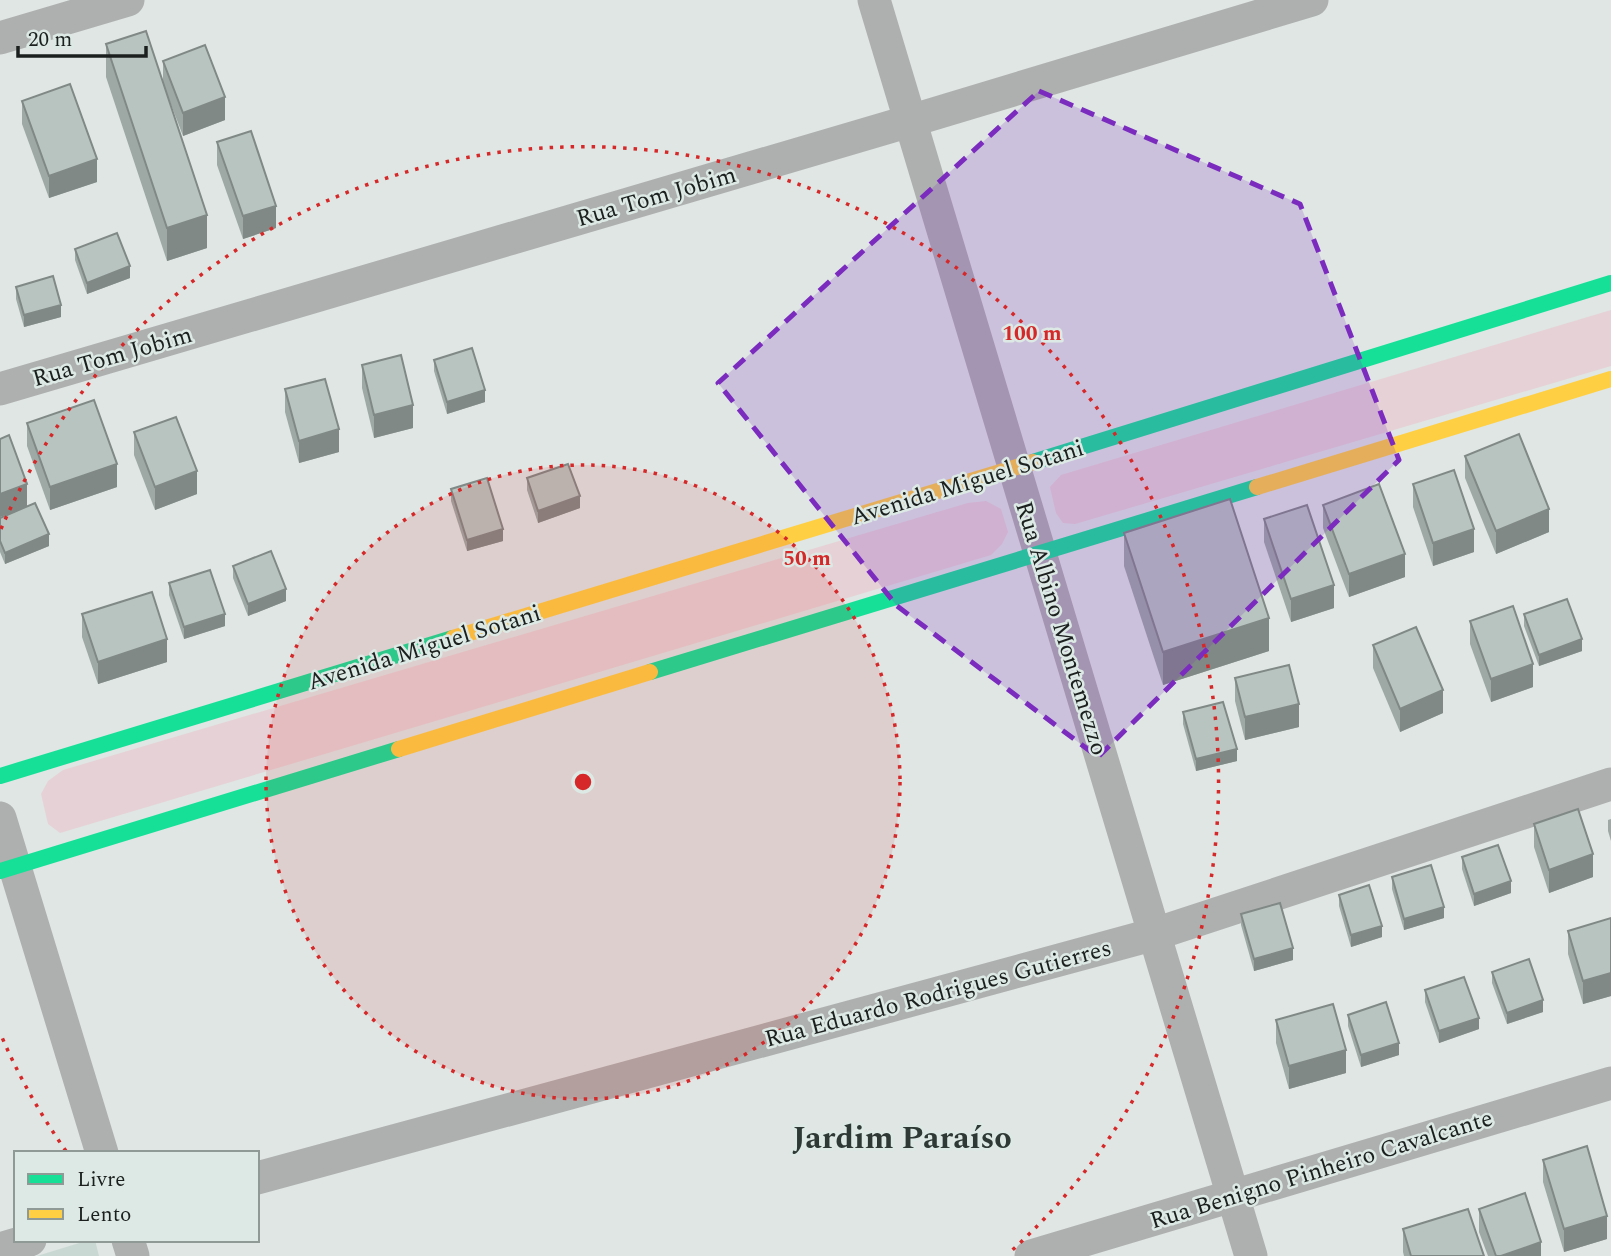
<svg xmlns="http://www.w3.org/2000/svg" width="1611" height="1256" viewBox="0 0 1611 1256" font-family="Spectral,serif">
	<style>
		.built { fill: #cad8d4 }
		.green { fill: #e6d2d6 }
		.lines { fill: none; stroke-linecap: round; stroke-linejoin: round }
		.street { stroke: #aeb0af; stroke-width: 33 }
		.fast { stroke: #16e098; stroke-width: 16 }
		.slow { stroke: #ffcf43; stroke-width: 16 }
		.wall { fill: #9ea9a5 }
		.shaded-wall { fill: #818986 }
		.building { fill: #b8c4c0; stroke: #818986; stroke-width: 2 }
		.marked { fill: #7b2cbf; fill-opacity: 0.2; stroke: #7b2cbf; stroke-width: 5; stroke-dasharray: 14 9; stroke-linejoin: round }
		.ring { fill: none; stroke: #d62828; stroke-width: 3.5; stroke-dasharray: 3.5 7 }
		.labels { text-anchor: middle; stroke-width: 5; stroke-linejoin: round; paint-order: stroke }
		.street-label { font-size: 24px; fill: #1b201e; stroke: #dce9e5 }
		.district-label { font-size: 32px; font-weight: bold; fill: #2e3935; stroke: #dce9e5 }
		.centre { fill: #d62828; stroke: #dce9e5; stroke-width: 3.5 }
		.ring-label { font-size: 21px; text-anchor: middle; font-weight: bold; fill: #d62828; stroke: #dce9e5; stroke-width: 5; stroke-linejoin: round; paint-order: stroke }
	</style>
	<rect width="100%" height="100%" fill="#dfe6e4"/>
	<polygon class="built" points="89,1240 95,1240 99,1256 37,1256"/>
	<g class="green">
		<polygon points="1611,310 1611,366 1075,524 1063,523 1056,513 1050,487 1061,475"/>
		<polygon points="986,501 1001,509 1008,532 1002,544 991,555 60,833 48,824 41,794 48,781 63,770 968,503"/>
	</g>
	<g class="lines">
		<g class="street">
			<polyline points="874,0 1251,1256"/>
			<polyline points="0,38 128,0"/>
			<polyline points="0,389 910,121 1312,0"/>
			<polyline points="0,818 102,1153"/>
			<polyline points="257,1178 1155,934 1611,784"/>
			<polyline points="128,1240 133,1256"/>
			<polyline points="0,1249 30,1240"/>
			<polyline points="1031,1256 1611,1083"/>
		</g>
		<g class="fast">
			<polyline points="1033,462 1611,283"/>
			<polyline points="650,672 1257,487"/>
			<polyline points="0,776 453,638"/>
			<polyline points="0,871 399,749"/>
		</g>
		<g class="slow">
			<polyline points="1257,487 1611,379"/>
			<polyline points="453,638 1033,462"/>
			<polyline points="399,749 650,672"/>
		</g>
	</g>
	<g class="wall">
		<polygon points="106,44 163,82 163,61 225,120 183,136 167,94 207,248 167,261 106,77"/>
		<polygon points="22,101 97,182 49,198 22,124"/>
		<polygon points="217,142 276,228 243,239 217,165"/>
		<polygon points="75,249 130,278 87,294 75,260"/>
		<polygon points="16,287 61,317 24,327 16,299"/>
		<polygon points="434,360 485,402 447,414 434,371"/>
		<polygon points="362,365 413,428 374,438 362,388"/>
		<polygon points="285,389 339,452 299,463 285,412"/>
		<polygon points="27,423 117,487 50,510 27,446"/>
		<polygon points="134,432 197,494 155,510 134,455"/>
		<polygon points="0,439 27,506 49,546 5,564 0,552 0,518 9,514 0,517"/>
		<polygon points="1465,456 1549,532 1496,554 1465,478"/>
		<polygon points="527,478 580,508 538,523 527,490"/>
		<polygon points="1413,484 1474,552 1433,566 1413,507"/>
		<polygon points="451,489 503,541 467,551 451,501"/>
		<polygon points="1323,505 1405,577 1349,597 1323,528"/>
		<polygon points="1264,519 1334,608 1291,622 1264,542"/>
		<polygon points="1124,533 1269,651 1163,685 1124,566"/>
		<polygon points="233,566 286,601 248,616 233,578"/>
		<polygon points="169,583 225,626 184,639 169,595"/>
		<polygon points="82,614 167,662 98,684 82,637"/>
		<polygon points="1524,614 1582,651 1539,666 1524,626"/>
		<polygon points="1470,621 1533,687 1491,702 1470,644"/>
		<polygon points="1373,645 1443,713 1400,732 1373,668"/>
		<polygon points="1235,678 1299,727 1245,740 1235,701"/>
		<polygon points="1183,712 1237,761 1196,771 1183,724"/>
		<polygon points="1611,819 1611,841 1608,831 1608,820"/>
		<polygon points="1534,824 1593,877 1549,893 1534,847"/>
		<polygon points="1462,857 1511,893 1474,906 1462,869"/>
		<polygon points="1392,877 1444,918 1404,930 1392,889"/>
		<polygon points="1339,895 1382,937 1351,947 1339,906"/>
		<polygon points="1241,914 1293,960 1254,971 1241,925"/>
		<polygon points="1611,918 1611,996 1583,1004 1568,954 1568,931"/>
		<polygon points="1492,972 1543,1012 1507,1024 1492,983"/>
		<polygon points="1425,990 1479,1029 1439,1043 1425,1002"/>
		<polygon points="1348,1015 1399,1055 1361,1067 1348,1026"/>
		<polygon points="1276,1020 1346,1073 1289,1089 1276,1043"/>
		<polygon points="1543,1160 1607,1239 1564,1252 1543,1182"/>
		<polygon points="1479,1209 1541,1256 1488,1256 1479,1232"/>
		<polygon points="1403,1229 1484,1256 1404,1256 1403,1252"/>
	</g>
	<g class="shaded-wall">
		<polygon points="225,97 225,120 183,136 183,113"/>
		<polygon points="97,159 97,182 49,198 49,176"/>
		<polygon points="276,206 276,228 243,239 243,216"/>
		<polygon points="207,215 207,248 167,261 167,228"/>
		<polygon points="130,266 130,278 87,294 87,283"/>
		<polygon points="61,305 61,317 24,327 24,315"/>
		<polygon points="485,390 485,402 447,414 447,402"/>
		<polygon points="413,405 413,428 374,438 374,415"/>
		<polygon points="339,429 339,452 299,463 299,441"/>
		<polygon points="117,464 117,487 50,510 50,487"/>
		<polygon points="197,471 197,494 155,510 155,487"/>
		<polygon points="27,484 27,507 0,517 0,494"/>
		<polygon points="580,496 580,508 538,523 538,511"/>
		<polygon points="1549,509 1549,532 1496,554 1496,531"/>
		<polygon points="503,529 503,541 467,551 467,540"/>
		<polygon points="1474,529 1474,552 1433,566 1433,543"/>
		<polygon points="49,534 49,546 5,564 5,553"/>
		<polygon points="1405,554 1405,577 1349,597 1349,574"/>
		<polygon points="1334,585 1334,608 1291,622 1291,599"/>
		<polygon points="286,589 286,601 248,616 248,604"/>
		<polygon points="225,614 225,626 184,639 184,627"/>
		<polygon points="1269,618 1269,651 1163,685 1163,652"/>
		<polygon points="167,639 167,662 98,684 98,662"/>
		<polygon points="1582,639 1582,651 1539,666 1539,655"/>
		<polygon points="1533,664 1533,687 1491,702 1491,679"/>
		<polygon points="1443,690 1443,713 1400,732 1400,709"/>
		<polygon points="1299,704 1299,727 1245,740 1245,717"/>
		<polygon points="1237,749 1237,761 1196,771 1196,759"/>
		<polygon points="1593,854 1593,877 1549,893 1549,870"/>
		<polygon points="1511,881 1511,893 1474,906 1474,894"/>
		<polygon points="1444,907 1444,918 1404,930 1404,919"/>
		<polygon points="1382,926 1382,937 1351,947 1351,935"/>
		<polygon points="1293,948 1293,960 1254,971 1254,959"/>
		<polygon points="1611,973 1611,996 1583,1004 1583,981"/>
		<polygon points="1543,1000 1543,1012 1507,1024 1507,1013"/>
		<polygon points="1479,1018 1479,1029 1439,1043 1439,1031"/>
		<polygon points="1399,1043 1399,1055 1361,1067 1361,1055"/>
		<polygon points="1346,1050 1346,1073 1289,1089 1289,1066"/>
		<polygon points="1607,1216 1607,1239 1564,1252 1564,1229"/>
		<polygon points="1541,1242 1541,1256 1501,1256"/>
	</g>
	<g class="building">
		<polygon points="146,31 207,215 167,228 106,44"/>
		<polygon points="205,45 225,97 183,113 163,61"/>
		<polygon points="70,84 97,159 49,176 22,101"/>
		<polygon points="251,131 276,206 243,216 217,142"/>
		<polygon points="117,233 130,266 87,283 75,249"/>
		<polygon points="53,276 61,305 24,315 16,287"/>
		<polygon points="472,348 485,390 447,402 434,360"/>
		<polygon points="401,355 413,405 374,415 362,365"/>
		<polygon points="325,379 339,429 299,441 285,389"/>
		<polygon points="94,400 117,464 50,487 27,423"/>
		<polygon points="176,417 197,471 155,487 134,432"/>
		<polygon points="1519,434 1549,509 1496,531 1465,456"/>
		<polygon points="9,435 27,484 0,494 0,439"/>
		<polygon points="568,464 580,496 538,511 527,478"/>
		<polygon points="1454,470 1474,529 1433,543 1413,484"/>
		<polygon points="487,478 503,529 467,540 451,489"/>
		<polygon points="1379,484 1405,554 1349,574 1323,505"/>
		<polygon points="1230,499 1269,618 1163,652 1124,533"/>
		<polygon points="35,503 49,534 5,553 0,541 0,518"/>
		<polygon points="1307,505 1334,585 1291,599 1264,519"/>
		<polygon points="271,551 286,589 248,604 233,566"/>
		<polygon points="210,570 225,614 184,627 169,583"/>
		<polygon points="152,592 167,639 98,662 82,614"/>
		<polygon points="1567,599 1582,639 1539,655 1524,614"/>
		<polygon points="1513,606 1533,664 1491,679 1470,621"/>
		<polygon points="1416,627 1443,690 1400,709 1373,645"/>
		<polygon points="1289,665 1299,704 1245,717 1235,678"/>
		<polygon points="1223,702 1237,749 1196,759 1183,712"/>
		<polygon points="1578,809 1593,854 1549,870 1534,824"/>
		<polygon points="1498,845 1511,881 1474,894 1462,857"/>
		<polygon points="1431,865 1444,907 1404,919 1392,877"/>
		<polygon points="1369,885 1382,926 1351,935 1339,895"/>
		<polygon points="1280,903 1293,948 1254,959 1241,914"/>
		<polygon points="1611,918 1611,973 1583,981 1568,931"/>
		<polygon points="1529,959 1543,1000 1507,1013 1492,972"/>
		<polygon points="1464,977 1479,1018 1439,1031 1425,990"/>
		<polygon points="1386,1002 1399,1043 1361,1055 1348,1015"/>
		<polygon points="1333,1004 1346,1050 1289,1066 1276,1020"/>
		<polygon points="1587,1146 1607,1216 1564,1229 1543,1160"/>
		<polygon points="1525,1193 1541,1242 1501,1256 1496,1256 1479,1209"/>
		<polygon points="1468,1209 1484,1256 1411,1256 1403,1229"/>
	</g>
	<path class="marked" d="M1039,91L1300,204L1399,460L1098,757L897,606L718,383Z"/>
	<circle cx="583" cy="782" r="317" fill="#d62828" fill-opacity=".12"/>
	<g class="ring">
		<circle cx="583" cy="782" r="317"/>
		<path d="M66 1151A635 635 0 0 1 1 1035M1 529A635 635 0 1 1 1008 1254"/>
	</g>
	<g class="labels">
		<g class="street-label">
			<text transform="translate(656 196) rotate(-16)" y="8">Rua Tom Jobim</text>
			<text transform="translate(112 356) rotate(-16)" y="8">Rua Tom Jobim</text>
			<text transform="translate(967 482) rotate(-17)" y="8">Avenida Miguel Sotani</text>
			<text transform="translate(1062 628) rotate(73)" y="8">Rua Albino Montemezzo</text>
			<text transform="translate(424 647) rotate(-17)" y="8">Avenida Miguel Sotani</text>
			<text transform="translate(938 993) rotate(-15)" y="8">Rua Eduardo Rodrigues Gutierres</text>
			<text transform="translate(1321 1169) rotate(-17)" y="8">Rua Benigno Pinheiro Cavalcante</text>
		</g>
		<g class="district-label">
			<text x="902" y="1148">Jardim Paraíso</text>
		</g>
	</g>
	<circle cx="583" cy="782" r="10" class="centre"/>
	<g class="ring-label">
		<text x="1032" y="340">100 m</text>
		<text x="807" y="565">50 m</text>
	</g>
	<rect x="14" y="1151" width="245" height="91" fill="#dce9e5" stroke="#8f9995" stroke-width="2"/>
	<rect x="28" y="1174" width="35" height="10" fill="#16e098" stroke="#8f9995" stroke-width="2"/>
	<text x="77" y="1186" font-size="21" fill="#1b201e">Livre</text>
	<rect x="28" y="1209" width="35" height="10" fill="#ffcf43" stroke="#8f9995" stroke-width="2"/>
	<text x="77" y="1221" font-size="21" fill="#1b201e">Lento</text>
	<path d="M18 46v10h128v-10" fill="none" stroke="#1b201e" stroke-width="3.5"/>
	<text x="28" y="46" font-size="21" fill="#1b201e" stroke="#dce9e5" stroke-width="5" paint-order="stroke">20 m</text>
</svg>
